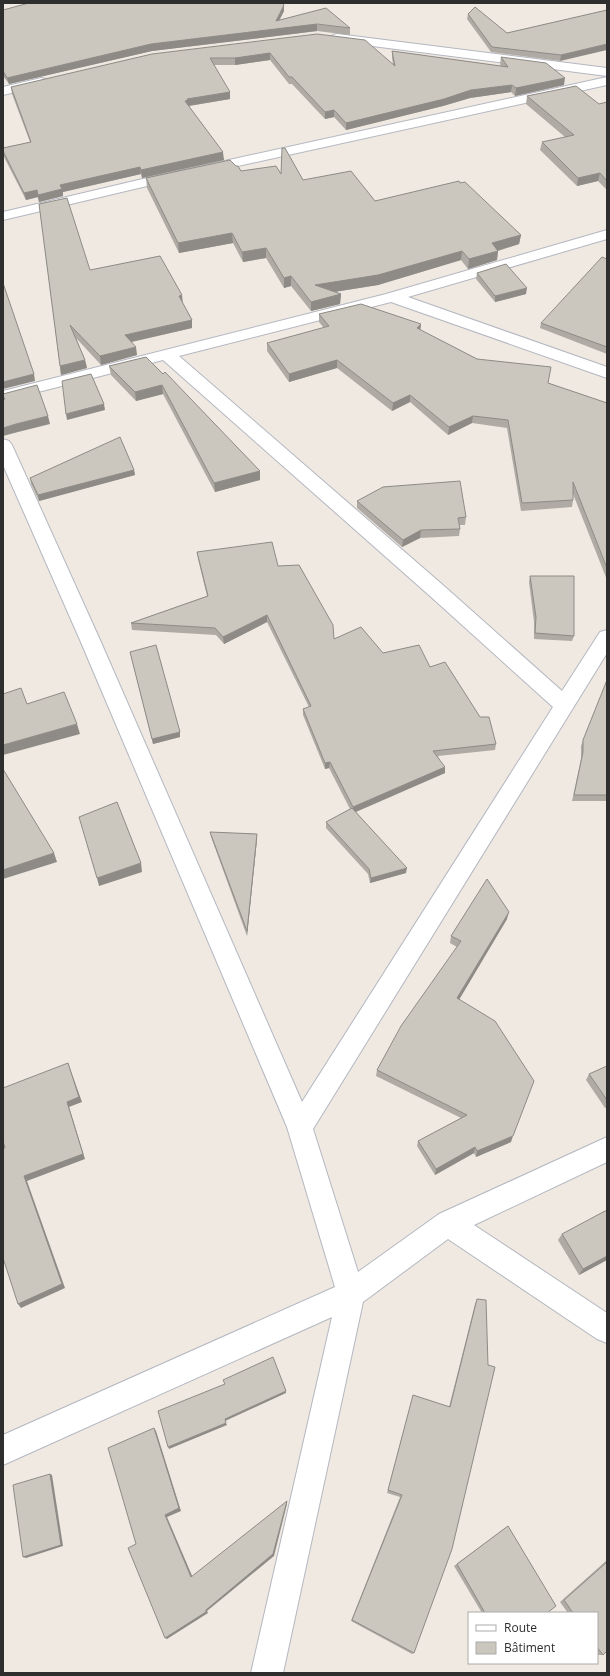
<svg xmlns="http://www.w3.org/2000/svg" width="610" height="1676" viewBox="0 0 610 1676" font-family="'Open Sans',sans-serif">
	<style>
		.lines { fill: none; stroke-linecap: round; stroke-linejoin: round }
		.minor-casing { stroke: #b4b7c1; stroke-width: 2 }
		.minor { fill: #fff; fill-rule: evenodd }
		.wall { fill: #afaba4 }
		.shaded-wall { fill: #8e8b86 }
		.building { fill: #cbc7bf; stroke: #8e8b86 }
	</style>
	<rect width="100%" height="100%" fill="#efe9e1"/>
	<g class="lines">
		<defs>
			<g id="minor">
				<polygon points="337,34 607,68 607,76 333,41 331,38 333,35"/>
				<polygon points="607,77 607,85 147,186 3,220 3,212 147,178"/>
				<polygon points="41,78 46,79 48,82 46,85 3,95 3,87"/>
				<polygon points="607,230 607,239 408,297 607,367 607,378 391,302 179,356 444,586 562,691 600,632 607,630 607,653 313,1129 358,1272 439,1214 607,1137 607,1162 474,1225 607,1313 607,1343 597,1339 448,1239 363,1302 283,1673 251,1673 332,1317 3,1465 3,1435 335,1287 287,1127 80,640 3,465 3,439 9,441 12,445 100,640 302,1102 553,707 430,596 163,360 3,401 3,391 386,294"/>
			</g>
		</defs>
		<use href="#minor" class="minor-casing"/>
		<use href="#minor" class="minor"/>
	</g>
	<g class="wall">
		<polygon points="98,3 284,5 284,11 279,20 350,28 350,35 317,31 152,51 9,84 3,76 3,10"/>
		<polygon points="607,10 560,61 491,52 467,19 468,14 507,33"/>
		<polygon points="317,34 393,64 392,58 392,51 501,66 500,64 501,57 564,85 515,96 511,92 470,98 443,106 346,130 334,117 325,119 292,84 289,84 270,60 235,65 214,65 230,99 189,106 224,160 142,178 141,174 63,192 63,196 39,202 38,197 26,200 3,155 3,148 30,142 12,94 11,87"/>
		<polygon points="527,96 599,104 607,102 607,190 598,181 577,186 540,150 542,142 565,137 526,104"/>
		<polygon points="236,166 241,171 281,174 375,201 460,183 521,235 519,244 498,251 497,260 468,269 461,260 378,285 334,292 341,294 340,304 311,311 291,286 284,288 266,258 243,262 233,243 179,253 147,188 146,178"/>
		<polygon points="39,204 90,270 182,303 192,320 192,328 132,342 137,355 101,365 76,338 85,360 87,368 61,375"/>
		<polygon points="607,259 607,354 540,328 541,323"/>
		<polygon points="477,273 526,294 495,302 476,279"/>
		<polygon points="319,314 421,324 420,330 477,359 607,403 607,580 573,494 573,500 572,507 521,511 507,428 472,423 448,435 410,402 392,411 337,368 289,382 267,351 267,343 324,328 319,322"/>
		<polygon points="146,357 260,471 260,480 215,492 163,394 136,401 111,375 109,366"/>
		<polygon points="134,470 135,475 39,501 31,484 30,478"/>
		<polygon points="357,501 466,517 465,525 459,525 460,529 459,536 420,538 402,547 357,508"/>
		<polygon points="197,552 278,566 334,639 430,667 496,744 495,750 438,756 445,773 356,812 406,873 370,883 368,874 326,828 326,822 350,809 329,768 325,769 303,715 303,709 309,707 267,622 224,644 216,635 132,630 131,623 207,596 198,559"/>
		<polygon points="530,576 574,636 572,641 534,639 534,622 529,582"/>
		<polygon points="130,652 180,737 153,744"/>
		<polygon points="607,680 607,801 572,801 581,759 581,746 583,740"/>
		<polygon points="210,832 257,834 257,839 247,936 211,837"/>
		<polygon points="507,919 459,999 511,1142 476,1157 474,1153 435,1175 417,1146 418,1141 461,1118 376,1076 377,1070 457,947 450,943 451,936"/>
		<polygon points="607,1066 607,1107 605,1108 586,1080 589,1074"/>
		<polygon points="562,1234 607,1260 579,1275 558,1240"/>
		<polygon points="477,1299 414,1653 412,1654 351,1621 400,1497 387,1493 413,1395 449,1407 475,1304"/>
		<polygon points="508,1526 547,1613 482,1613 454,1566"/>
		<polygon points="607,1560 607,1651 603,1655 598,1655 597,1654 597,1613 568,1613 560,1602"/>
	</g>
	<g class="shaded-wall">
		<polygon points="284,5 284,11 276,27 276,21"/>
		<polygon points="317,24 317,31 152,51 9,84 7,78 151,44"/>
		<polygon points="607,44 607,50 560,61 561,55"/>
		<polygon points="270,53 270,60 235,65 235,58"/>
		<polygon points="565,78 564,85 515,96 516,88"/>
		<polygon points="512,85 511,92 470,98 443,106 346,130 346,123 471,90"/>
		<polygon points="230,92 230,99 188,106 185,101 187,99"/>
		<polygon points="334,110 334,117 325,119 325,112"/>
		<polygon points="223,152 224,160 142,178 141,170"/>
		<polygon points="140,167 141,174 63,192 63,196 39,202 38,197 26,200 24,193"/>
		<polygon points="600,173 598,181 577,186 578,178"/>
		<polygon points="232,233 233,243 179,253 178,243"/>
		<polygon points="521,235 519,244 490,253 492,243"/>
		<polygon points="266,248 266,258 243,262 242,252"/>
		<polygon points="462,251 461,260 378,285 315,295 315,285"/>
		<polygon points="498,251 497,260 468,269 469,259"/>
		<polygon points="291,276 291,286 284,288 284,278"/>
		<polygon points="527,288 526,294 495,302 495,296"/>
		<polygon points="341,294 340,304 311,311 311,302"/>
		<polygon points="182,295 183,304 179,296"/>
		<polygon points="192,320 192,328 126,343 125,335"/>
		<polygon points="421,324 420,332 417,328"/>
		<polygon points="136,347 137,355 101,365 100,356"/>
		<polygon points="85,360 87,368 61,375 60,366"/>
		<polygon points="337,360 337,368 289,382 289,374"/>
		<polygon points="34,374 35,381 3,389 3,382"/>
		<polygon points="162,385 163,394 136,401 135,392"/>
		<polygon points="410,395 410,402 392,411 393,403"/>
		<polygon points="104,404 105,410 67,420 66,414"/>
		<polygon points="48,416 50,424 18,432 3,436 3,428 16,424"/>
		<polygon points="473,416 472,423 448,435 449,427"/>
		<polygon points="134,470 135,475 39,501 38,495"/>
		<polygon points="260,471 260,480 215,492 214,483"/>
		<polygon points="421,530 420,538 402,547 403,540"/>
		<polygon points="267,615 267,622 224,644 223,637"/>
		<polygon points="77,724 80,734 3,755 3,745"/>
		<polygon points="180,732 180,737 153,744 152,739"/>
		<polygon points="330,762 329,768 325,769 325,763"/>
		<polygon points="445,767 445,773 353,813 353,807"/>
		<polygon points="257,834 257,839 247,936 247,931"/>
		<polygon points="54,853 57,862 3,879 3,870"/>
		<polygon points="141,863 142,872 99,886 97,878"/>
		<polygon points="407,868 406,873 370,883 371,878"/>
		<polygon points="509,912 507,919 456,1005 457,998"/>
		<polygon points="68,1063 82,1102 69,1107 85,1159 27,1181 65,1288 21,1308 18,1304 24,1176 67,1102"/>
		<polygon points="513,1136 511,1142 476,1157 477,1151"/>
		<polygon points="475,1147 474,1153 435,1175 436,1169"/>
		<polygon points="607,1256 607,1260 579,1275 583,1269"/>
		<polygon points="286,1391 286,1393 225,1421 225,1419"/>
		<polygon points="226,1423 227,1425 169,1449 168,1447"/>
		<polygon points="154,1428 156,1431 181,1511 167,1517 193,1578 191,1577 165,1515"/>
		<polygon points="50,1474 52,1475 63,1546 26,1558 23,1557"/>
		<polygon points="287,1501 287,1504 274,1556 207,1611 208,1613 167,1639 165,1638 206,1610"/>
	</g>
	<g class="building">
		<polygon points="29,3 282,3 284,5 276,21 326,8 350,28 317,24 151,44 7,78 3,71 3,10"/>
		<polygon points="475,7 507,33 607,10 607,44 561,55 492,47 468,14"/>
		<polygon points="317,34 365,40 395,66 392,51 508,67 501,57 546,63 565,78 516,88 512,85 471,90 444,99 346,123 334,110 325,112 292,77 289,77 270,53 235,58 210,58 230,92 187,99 188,100 185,101 223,152 141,170 140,167 60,185 62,189 38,195 37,190 24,193 3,151 3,148 31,142 11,87 152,54"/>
		<polygon points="576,86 599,104 607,102 607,181 600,173 578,178 542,142 574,135 527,96"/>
		<polygon points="282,148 285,148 303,180 351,171 375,201 459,181 460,183 465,182 521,235 492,243 498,251 469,259 462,251 378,275 315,285 341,294 311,302 291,276 284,278 266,248 242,252 232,233 178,243 146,178 230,160 236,166 238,166 241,171 276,166 281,174"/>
		<polygon points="67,198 90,270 160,256 182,295 179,296 192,320 125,335 136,347 100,356 70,325 85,360 60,366 39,204"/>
		<polygon points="602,257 607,259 607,347 541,323"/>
		<polygon points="506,264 527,288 495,296 477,273"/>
		<polygon points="3,283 34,374 3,382"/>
		<polygon points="361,304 421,324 417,328 477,359 551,367 548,383 607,403 607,568 573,482 573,500 522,503 508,420 473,416 449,427 410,395 393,403 337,360 289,374 267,343 329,326 319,314"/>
		<polygon points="146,357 163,374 165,372 260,471 214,483 162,385 135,392 109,366"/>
		<polygon points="91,374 104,404 66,414 62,381"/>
		<polygon points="37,385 48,416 16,424 3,428 3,400 5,399 3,396 3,394"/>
		<polygon points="120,437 134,470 38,495 30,478"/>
		<polygon points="460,481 466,517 458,518 460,529 421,530 403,540 357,501 383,487"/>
		<polygon points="272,542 278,566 299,565 333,625 334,639 361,627 383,653 419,645 430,667 445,662 480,717 489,717 496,744 433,751 445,767 353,807 330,762 325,763 303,709 311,706 267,615 223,637 215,628 131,623 208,596 197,552"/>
		<polygon points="530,576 574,576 574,636 535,633 536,617"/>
		<polygon points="156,645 180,732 152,739 130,652"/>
		<polygon points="607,680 607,795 574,795 583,752 583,740"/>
		<polygon points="21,688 27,704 64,692 77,724 3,745 3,694"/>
		<polygon points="3,769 54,853 3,870"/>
		<polygon points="117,802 141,863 97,878 79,817"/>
		<polygon points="352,808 407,868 371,878 369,869 326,822"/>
		<polygon points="210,832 257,834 247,931"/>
		<polygon points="487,879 509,912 457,998 495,1021 534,1081 513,1136 477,1151 475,1147 436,1169 418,1141 467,1115 377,1070 401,1026 461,941 451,936"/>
		<polygon points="68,1063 79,1097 67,1102 83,1154 24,1176 62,1284 18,1304 3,1258 3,1149 5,1148 3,1141 3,1088"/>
		<polygon points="607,1066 607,1100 589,1074"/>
		<polygon points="605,1211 607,1211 607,1256 583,1269 562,1234"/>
		<polygon points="477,1299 486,1300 488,1365 495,1367 452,1549 414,1653 352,1620 402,1495 388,1490 413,1395 450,1407"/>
		<polygon points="273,1357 286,1391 225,1419 226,1423 168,1447 158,1411 225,1384 223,1380"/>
		<polygon points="154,1428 179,1508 165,1515 191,1577 287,1501 273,1554 206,1610 206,1612 165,1638 128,1548 136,1544 108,1448"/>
		<polygon points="50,1474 61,1545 23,1557 13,1485"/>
		<polygon points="508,1526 556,1606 547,1613 485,1613 457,1564"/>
		<polygon points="607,1562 607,1651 603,1655 597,1647 597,1613 573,1613 564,1600"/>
	</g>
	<rect width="610" height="1676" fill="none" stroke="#2e2e2e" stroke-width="8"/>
	<rect x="468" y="1612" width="130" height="52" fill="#ffffff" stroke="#ababab"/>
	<rect x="476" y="1625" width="20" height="6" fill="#ffffff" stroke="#ababab"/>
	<text x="504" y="1632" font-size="12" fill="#2e2e2e">Route</text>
	<rect x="476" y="1642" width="20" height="12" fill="#cbc7bf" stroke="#ababab"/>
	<text x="504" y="1652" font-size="12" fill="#2e2e2e">Bâtiment</text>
</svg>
